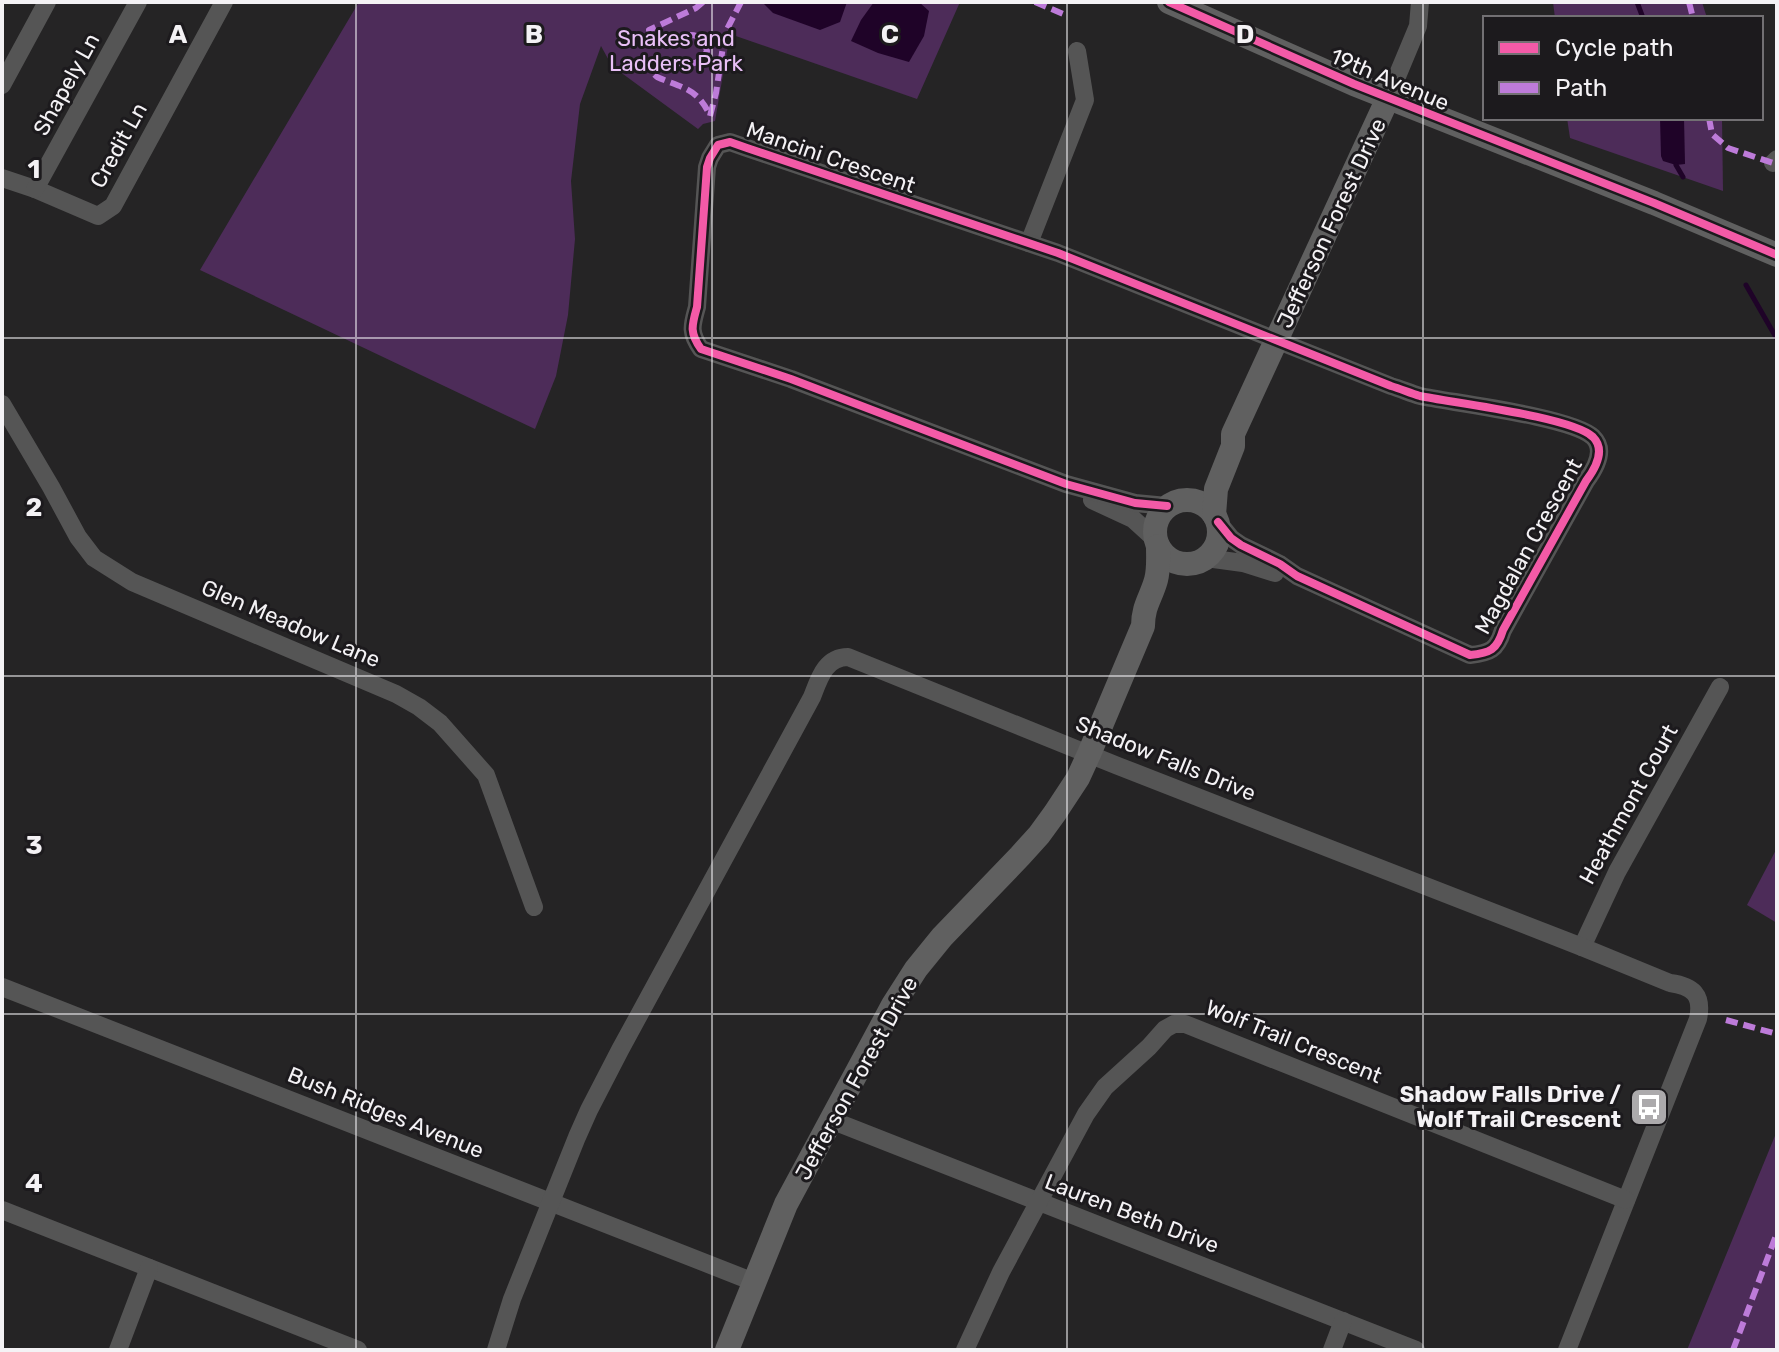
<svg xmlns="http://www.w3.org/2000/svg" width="1779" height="1352" viewBox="0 0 1779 1352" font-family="Rubik,sans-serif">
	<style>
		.green { fill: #4d2c59 }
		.water { fill: #1f0328 }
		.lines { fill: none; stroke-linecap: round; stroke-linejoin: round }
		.stream { stroke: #1f0328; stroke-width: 5 }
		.street { stroke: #555; stroke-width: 18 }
		.secondary { stroke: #606060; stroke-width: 24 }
		.quiet { stroke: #bd7bd9; stroke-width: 6; stroke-dasharray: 12 6; stroke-linecap: butt }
		.cycleway-casing { stroke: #1c1a1d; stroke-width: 13 }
		.cycleway { stroke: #f35aa7; stroke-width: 8 }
		.grid { fill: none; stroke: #f4f2f5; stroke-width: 2; stroke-opacity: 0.55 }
		.labels { text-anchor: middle; stroke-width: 6; stroke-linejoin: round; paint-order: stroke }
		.park-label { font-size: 22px; fill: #e9c0f7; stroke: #1c1a1d }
		.street-label { font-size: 22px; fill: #f4f2f5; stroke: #1c1a1d }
		.poi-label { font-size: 22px; font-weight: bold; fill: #f4f2f5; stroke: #1c1a1d; text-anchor: end }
		.grid-label { font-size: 26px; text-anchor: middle; font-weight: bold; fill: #f4f2f5; stroke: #1c1a1d; stroke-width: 6; stroke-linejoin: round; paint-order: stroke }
	</style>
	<rect width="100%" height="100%" fill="#252425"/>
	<g class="green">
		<polygon points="359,2 960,2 917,99 730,34 715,121 703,124 698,129 612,66 601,46 580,104 571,181 575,239 568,315 556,376 535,429 200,270"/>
		<polygon points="1553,2 1702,2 1707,18 1555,18"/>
		<polygon points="1567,118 1722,118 1723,191 1570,138"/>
		<polygon points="1777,848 1777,923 1747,905"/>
		<polygon points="1777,1131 1777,1350 1687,1350"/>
	</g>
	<g class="water">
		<polygon points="762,2 847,2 840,22 820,30 773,13"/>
		<polygon points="874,2 919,2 929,11 924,36 909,62 878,53 851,41 861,20"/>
		<polygon points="1660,118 1684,118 1685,164 1676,165 1663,161 1661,156"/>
	</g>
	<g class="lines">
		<g class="stream">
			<polyline points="1637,2 1643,18"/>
			<polyline points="1676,165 1683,177"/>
			<polyline points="1746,285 1777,339"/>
		</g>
		<g class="street">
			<polyline points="2,85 47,2"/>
			<polyline points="1388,98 1418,26 1420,2"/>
			<polyline points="1773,163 1777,159"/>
			<polyline points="2,178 35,189 98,216 113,206 224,2"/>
			<polyline points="35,189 138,2"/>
			<polyline points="1029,243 1085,100 1077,51"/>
			<polyline points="2,404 51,487 78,537 94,558 132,582 396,694 419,707 440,723 486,775 534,907"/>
			<polyline points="1092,500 1133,519 1155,539"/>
			<path d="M1167,506L1135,503L1066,484L791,379L701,349C689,332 692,325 697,307L707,167L710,158L718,145L730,142L747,148L1058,253L1391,386C1401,389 1410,393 1420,396C1454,403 1572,417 1593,437C1606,450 1595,469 1586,481L1503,630C1497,650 1490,653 1470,655L1297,576L1280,564L1241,545L1231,538L1218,522"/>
			<polyline points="1206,558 1243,563 1275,573"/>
			<polyline points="1582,947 1617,872 1720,687"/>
			<polyline points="2,987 754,1282"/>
			<polyline points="831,1120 1416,1350"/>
			<polyline points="2,1210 358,1350"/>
			<polyline points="118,1350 149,1268"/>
			<path d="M496,1350L512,1299L577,1137L589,1110L620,1050L812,697C819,679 825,657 848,657L1118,766L1582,947L1670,983C1693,986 1703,995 1698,1019L1567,1350"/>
			<polyline points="965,1350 1001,1272 1086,1114 1105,1087 1149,1047 1165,1029 1174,1024 1185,1024 1626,1200"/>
			<polyline points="1332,1350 1343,1321"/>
		</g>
		<g class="secondary">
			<polyline points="1169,2 1354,84 1654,203 1777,255"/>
			<circle cx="1187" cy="532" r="32"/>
			<polyline points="1214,515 1216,489 1233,446 1233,434 1388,98"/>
			<path d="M727,1350L786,1204L893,1005L916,969L942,937L1020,856L1039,835L1055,813L1078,778L1089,754L1143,626C1143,606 1151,598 1156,580C1159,569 1158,558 1158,546"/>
		</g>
		<g class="quiet">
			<path d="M703,2L696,8L649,30L651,37C673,47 699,19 707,51C695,76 671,55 655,69L654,74L657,77C682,88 698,88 710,116"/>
			<polyline points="1035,2 1068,16"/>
			<polyline points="1689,2 1693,18"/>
			<polyline points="710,116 716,93 725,33 741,2"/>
			<polyline points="1709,118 1712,134 1728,148 1773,163"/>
			<polyline points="1726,1020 1777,1034"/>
			<polyline points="1733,1350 1777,1233"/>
		</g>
		<defs>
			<g id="cycleway">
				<polyline points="1169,2 1354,84 1654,203 1777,255"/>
				<path d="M1167,506L1135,503L1066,484L791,379L701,349C689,332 692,325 697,307L707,167L710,158L718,145L730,142L747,148L1058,253L1391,386C1401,389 1410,393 1420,396C1454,403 1572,417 1593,437C1606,450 1595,469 1586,481L1503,630C1497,650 1490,653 1470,655L1297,576L1280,564L1241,545L1231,538L1218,522"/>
			</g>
		</defs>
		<use href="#cycleway" class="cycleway-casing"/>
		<use href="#cycleway" class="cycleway"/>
	</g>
	<path class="grid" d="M356,2V1350M712,2V1350M1067,2V1350M1423,2V1350M2,338H1777M2,676H1777M2,1014H1777"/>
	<defs>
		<symbol id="bus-square" viewBox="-11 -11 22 22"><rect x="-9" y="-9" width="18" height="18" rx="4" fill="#acaaac" stroke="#1c1a1d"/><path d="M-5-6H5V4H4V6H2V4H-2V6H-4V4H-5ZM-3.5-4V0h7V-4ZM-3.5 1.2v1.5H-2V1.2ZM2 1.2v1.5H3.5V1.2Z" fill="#fff"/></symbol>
	</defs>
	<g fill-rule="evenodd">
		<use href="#bus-square" x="1627" y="1085" width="44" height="44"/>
	</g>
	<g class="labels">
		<g class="park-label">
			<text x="676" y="46">Snakes and<tspan x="676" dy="25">Ladders Park</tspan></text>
		</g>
		<g class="street-label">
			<text transform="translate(1390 79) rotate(23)" y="8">19th Avenue</text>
			<text transform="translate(66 84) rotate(-61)" y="8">Shapely Ln</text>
			<text transform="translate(118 145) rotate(-61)" y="8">Credit Ln</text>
			<text transform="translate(831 157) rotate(19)" y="8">Mancini Crescent</text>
			<text transform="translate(1331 223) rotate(-65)" y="8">Jefferson Forest Drive</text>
			<text transform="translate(1528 546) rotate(-61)" y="8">Magdalan Crescent</text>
			<text transform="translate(291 623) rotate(23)" y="8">Glen Meadow Lane</text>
			<text transform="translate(1166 758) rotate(22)" y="8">Shadow Falls Drive</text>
			<text transform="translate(1628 804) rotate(-61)" y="8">Heathmont Court</text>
			<text transform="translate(1294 1041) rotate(22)" y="8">Wolf Trail Crescent</text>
			<text transform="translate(856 1078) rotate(-61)" y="8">Jefferson Forest Drive</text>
			<text transform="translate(386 1112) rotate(22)" y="8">Bush Ridges Avenue</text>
			<text transform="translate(1132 1213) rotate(21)" y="8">Lauren Beth Drive</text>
		</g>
		<g class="poi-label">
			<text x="1621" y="1102">Shadow Falls Drive /<tspan x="1621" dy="25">Wolf Trail Crescent</tspan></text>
		</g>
	</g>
	<g class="grid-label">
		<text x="178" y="43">A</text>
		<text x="534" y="43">B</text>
		<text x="890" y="43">C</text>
		<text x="1245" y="43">D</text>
		<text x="34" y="178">1</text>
		<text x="34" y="516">2</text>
		<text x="34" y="854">3</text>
		<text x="34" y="1192">4</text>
	</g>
	<rect width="1779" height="1352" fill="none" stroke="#f4f2f5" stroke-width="8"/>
	<rect x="1483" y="16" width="280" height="104" fill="#1c1a1d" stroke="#727073" stroke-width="2"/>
	<rect x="1499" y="42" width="40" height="12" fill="#f35aa7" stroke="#727073" stroke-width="2"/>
	<text x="1555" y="56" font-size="24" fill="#f4f2f5">Cycle path</text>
	<rect x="1499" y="82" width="40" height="12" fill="#bd7bd9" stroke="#727073" stroke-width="2"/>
	<text x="1555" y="96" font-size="24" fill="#f4f2f5">Path</text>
</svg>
